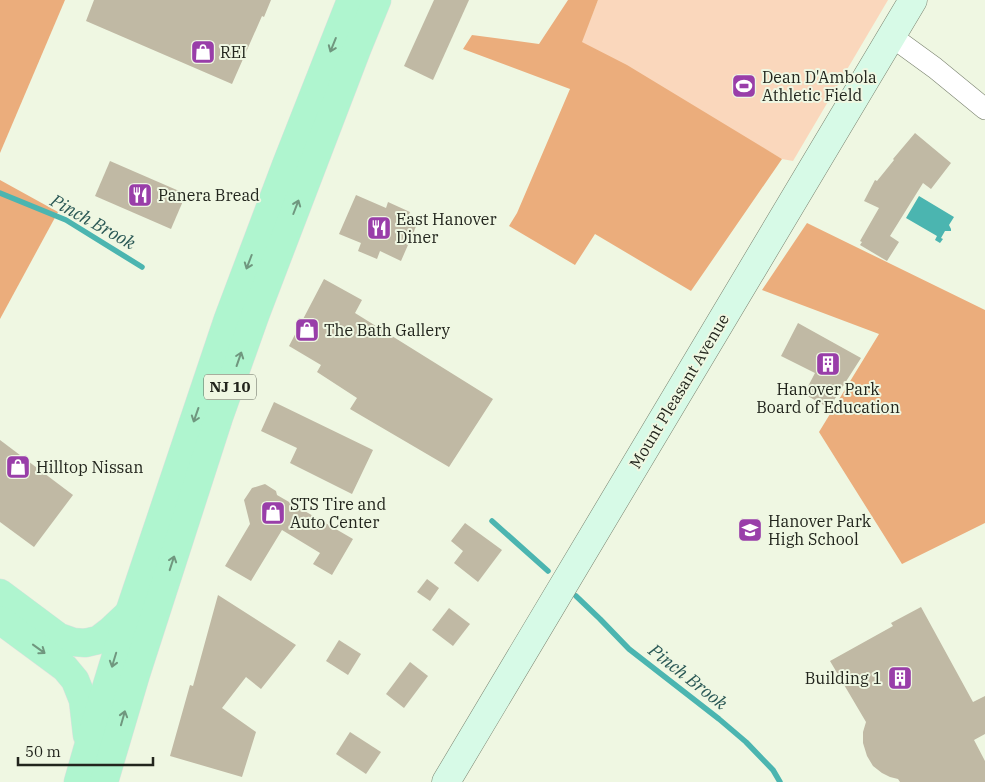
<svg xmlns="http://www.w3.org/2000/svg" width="985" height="782" viewBox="0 0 985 782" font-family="'IBM Plex Serif',serif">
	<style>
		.green { fill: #fad7bc }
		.forest { fill: #ebad7c }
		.water { fill: #4bb5b0 }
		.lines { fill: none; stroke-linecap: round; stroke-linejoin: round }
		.stream { stroke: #4bb5b0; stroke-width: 5.5 }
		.building { fill: #c0b9a4 }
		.street-casing { stroke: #7a826f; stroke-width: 22 }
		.secondary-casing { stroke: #7a826f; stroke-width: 29 }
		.primary-casing { stroke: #e0e0df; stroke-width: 29 }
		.street { stroke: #fff; stroke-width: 21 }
		.secondary { stroke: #d7fae7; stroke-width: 28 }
		.primary { stroke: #aff5cf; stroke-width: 28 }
		.oneway { stroke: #70977f }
		.labels { text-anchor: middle; stroke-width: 4; stroke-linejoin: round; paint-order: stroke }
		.shield { fill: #eff7e2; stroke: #606458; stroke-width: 1 }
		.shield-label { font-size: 15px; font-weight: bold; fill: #22251d }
		.poi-label { font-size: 16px; fill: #22251d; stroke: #eff7e2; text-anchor: start }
		.street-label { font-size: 16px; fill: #22251d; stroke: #eff7e2 }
		.water-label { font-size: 18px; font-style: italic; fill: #2a5855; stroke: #eff7e2 }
	</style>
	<rect width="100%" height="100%" fill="#eff7e2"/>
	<polygon class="green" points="598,0 888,0 793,161 782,159 581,42"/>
	<g class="forest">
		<polygon points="0,0 65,0 0,153"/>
		<polygon points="568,0 598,0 582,42 627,65 782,159 691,291 595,234 575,265 509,226 517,213 570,89 463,49 472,35 539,44"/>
		<polygon points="0,180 58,212 0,319"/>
		<polygon points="807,223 985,310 985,523 902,564 819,432 879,334 762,290"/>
	</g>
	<polygon class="water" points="919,196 954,217 949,225 951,229 951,231 945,231 941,238 943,239 940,243 935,240 937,236 906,218"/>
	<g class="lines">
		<g class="stream">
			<polyline points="0,193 66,220 142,267"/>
			<polyline points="492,521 548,571"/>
			<polyline points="576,596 600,619 629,649 719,719 746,742 773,770 780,782"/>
		</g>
	</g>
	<g class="building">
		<polygon points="94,0 271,0 264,17 262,16 232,84 86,21"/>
		<polygon points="434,0 469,0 433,80 404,66"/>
		<polygon points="915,133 951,163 931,189 923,183 890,236 899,242 887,261 860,245 862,242 860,241 879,208 864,201 875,180 877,181 894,160 893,159"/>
		<polygon points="110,161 186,194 171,229 95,196"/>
		<polygon points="356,195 386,208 388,202 410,212 407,218 418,222 401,261 380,251 377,259 358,251 361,243 339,234"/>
		<polygon points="324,279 362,300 355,313 493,399 449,467 350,409 357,398 317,372 321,365 289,346"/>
		<polygon points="798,323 861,358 829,408 804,394 815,373 781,356"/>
		<polygon points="274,402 373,450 352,494 290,463 297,448 261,431"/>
		<polygon points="0,440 73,495 34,547 0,522"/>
		<polygon points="265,484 276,491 277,495 353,539 332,575 313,564 320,553 282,530 251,581 225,566 250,524 244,500 252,488"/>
		<polygon points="465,523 502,550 478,582 454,563 463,551 451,541"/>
		<polygon points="427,579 439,588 430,601 417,592"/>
		<polygon points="218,595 296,645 261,689 246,677 222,708 256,732 242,777 170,756 190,685 193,686"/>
		<polygon points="921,607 973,702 985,696 985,734 974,740 985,761 985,782 900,782 898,779 890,777 882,773 873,766 867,756 863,743 863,732 866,722 830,661 893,626 891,623"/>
		<polygon points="449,608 470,624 453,646 432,630"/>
		<polygon points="339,640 361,654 348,675 326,661"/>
		<polygon points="410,662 428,676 404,708 386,694"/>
		<polygon points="350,732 381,752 366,774 336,754"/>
	</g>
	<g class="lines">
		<defs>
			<polyline id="street" points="891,36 935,68 985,109"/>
			<polyline id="secondary" points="446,782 913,0"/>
			<g id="primary">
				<polyline points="0,593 59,637 73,642 85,643 98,640 111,630 129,613"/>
				<polyline points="0,620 65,668 75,680 83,700 87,735"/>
				<polyline points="78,782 88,747 129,613 228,319 286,165 351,0"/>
				<polyline points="104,782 136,674 219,417 256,313 357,49 377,0"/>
			</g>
		</defs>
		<use href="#street" class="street-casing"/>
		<use href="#secondary" class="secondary-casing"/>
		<use href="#primary" class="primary-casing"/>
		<use href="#street" class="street"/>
		<use href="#secondary" class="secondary"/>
		<use href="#primary" class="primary"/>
	</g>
	<defs><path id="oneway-shaft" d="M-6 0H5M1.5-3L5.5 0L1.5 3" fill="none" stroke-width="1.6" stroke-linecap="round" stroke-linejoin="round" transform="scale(1.25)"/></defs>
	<g class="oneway">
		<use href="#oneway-shaft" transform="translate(333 45) rotate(112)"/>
		<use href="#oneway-shaft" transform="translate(296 207) rotate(-69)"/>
		<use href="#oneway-shaft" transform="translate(249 262) rotate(111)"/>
		<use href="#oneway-shaft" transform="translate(239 359) rotate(-71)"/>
		<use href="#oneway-shaft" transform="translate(196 415) rotate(109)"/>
		<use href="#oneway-shaft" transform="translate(172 563) rotate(-72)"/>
		<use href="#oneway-shaft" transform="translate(39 649) rotate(36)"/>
		<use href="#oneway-shaft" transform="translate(114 660) rotate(107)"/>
		<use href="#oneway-shaft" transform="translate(123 718) rotate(-74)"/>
	</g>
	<defs>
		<symbol id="shop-square" viewBox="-11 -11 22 22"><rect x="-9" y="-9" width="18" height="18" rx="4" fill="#993ea9" stroke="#eff7e2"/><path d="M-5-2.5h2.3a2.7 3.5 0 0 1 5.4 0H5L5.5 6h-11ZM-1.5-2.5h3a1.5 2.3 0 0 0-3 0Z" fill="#fff"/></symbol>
		<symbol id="stadium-square" viewBox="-11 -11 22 22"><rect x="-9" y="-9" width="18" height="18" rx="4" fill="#993ea9" stroke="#eff7e2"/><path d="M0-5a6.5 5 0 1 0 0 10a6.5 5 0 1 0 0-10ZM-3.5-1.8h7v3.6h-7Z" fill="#fff"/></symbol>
		<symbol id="restaurant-square" viewBox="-11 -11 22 22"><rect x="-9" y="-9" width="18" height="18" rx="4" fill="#993ea9" stroke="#eff7e2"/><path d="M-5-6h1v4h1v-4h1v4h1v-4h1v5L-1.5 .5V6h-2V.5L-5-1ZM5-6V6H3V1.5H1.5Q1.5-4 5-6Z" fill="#fff"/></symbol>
		<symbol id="building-square" viewBox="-11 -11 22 22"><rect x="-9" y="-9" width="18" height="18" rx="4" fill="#993ea9" stroke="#eff7e2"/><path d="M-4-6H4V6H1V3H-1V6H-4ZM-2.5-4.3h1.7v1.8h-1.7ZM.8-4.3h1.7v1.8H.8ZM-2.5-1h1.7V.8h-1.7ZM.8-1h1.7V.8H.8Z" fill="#fff"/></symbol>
		<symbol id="school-square" viewBox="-11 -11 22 22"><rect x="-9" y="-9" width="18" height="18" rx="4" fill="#993ea9" stroke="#eff7e2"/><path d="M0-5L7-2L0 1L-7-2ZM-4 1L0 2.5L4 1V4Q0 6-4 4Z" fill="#fff"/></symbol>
	</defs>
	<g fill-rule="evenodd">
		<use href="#shop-square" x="189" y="38" width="28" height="28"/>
		<use href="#stadium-square" x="730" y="72" width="28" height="28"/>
		<use href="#restaurant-square" x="126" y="181" width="28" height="28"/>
		<use href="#restaurant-square" x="365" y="214" width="28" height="28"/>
		<use href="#shop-square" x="293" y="316" width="28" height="28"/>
		<use href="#building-square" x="814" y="350" width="28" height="28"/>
		<use href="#shop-square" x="4" y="453" width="28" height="28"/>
		<use href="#shop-square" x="259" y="499" width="28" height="28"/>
		<use href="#school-square" x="736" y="516" width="28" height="28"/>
		<use href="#building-square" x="886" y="664" width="28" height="28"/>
	</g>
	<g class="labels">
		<rect class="shield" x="204" y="374.5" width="52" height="25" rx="4"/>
		<g class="shield-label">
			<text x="230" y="392">NJ 10</text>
		</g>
		<g class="poi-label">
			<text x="220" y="58">REI</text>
			<text x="762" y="83">Dean D'Ambola<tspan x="762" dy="18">Athletic Field</tspan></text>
			<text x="158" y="201">Panera Bread</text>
			<text x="396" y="225">East Hanover<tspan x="396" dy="18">Diner</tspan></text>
			<text x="324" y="336">The Bath Gallery</text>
			<text x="828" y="395" text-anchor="middle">Hanover Park<tspan x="828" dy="18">Board of Education</tspan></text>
			<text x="36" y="473">Hilltop Nissan</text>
			<text x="290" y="510">STS Tire and<tspan x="290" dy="18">Auto Center</tspan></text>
			<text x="768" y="527">Hanover Park<tspan x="768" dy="18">High School</tspan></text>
			<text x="882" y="684" text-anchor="end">Building 1</text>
		</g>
		<g class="street-label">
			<text transform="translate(679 391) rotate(-59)" y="6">Mount Pleasant Avenue</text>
		</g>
		<g class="water-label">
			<text transform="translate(93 222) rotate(29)" y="6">Pinch Brook</text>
			<text transform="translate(688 677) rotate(38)" y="6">Pinch Brook</text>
		</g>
	</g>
	<path d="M18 757v8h135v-8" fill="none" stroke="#22251d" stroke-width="2.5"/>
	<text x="25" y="757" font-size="15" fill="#22251d" stroke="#eff7e2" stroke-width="4" paint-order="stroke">50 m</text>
</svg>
